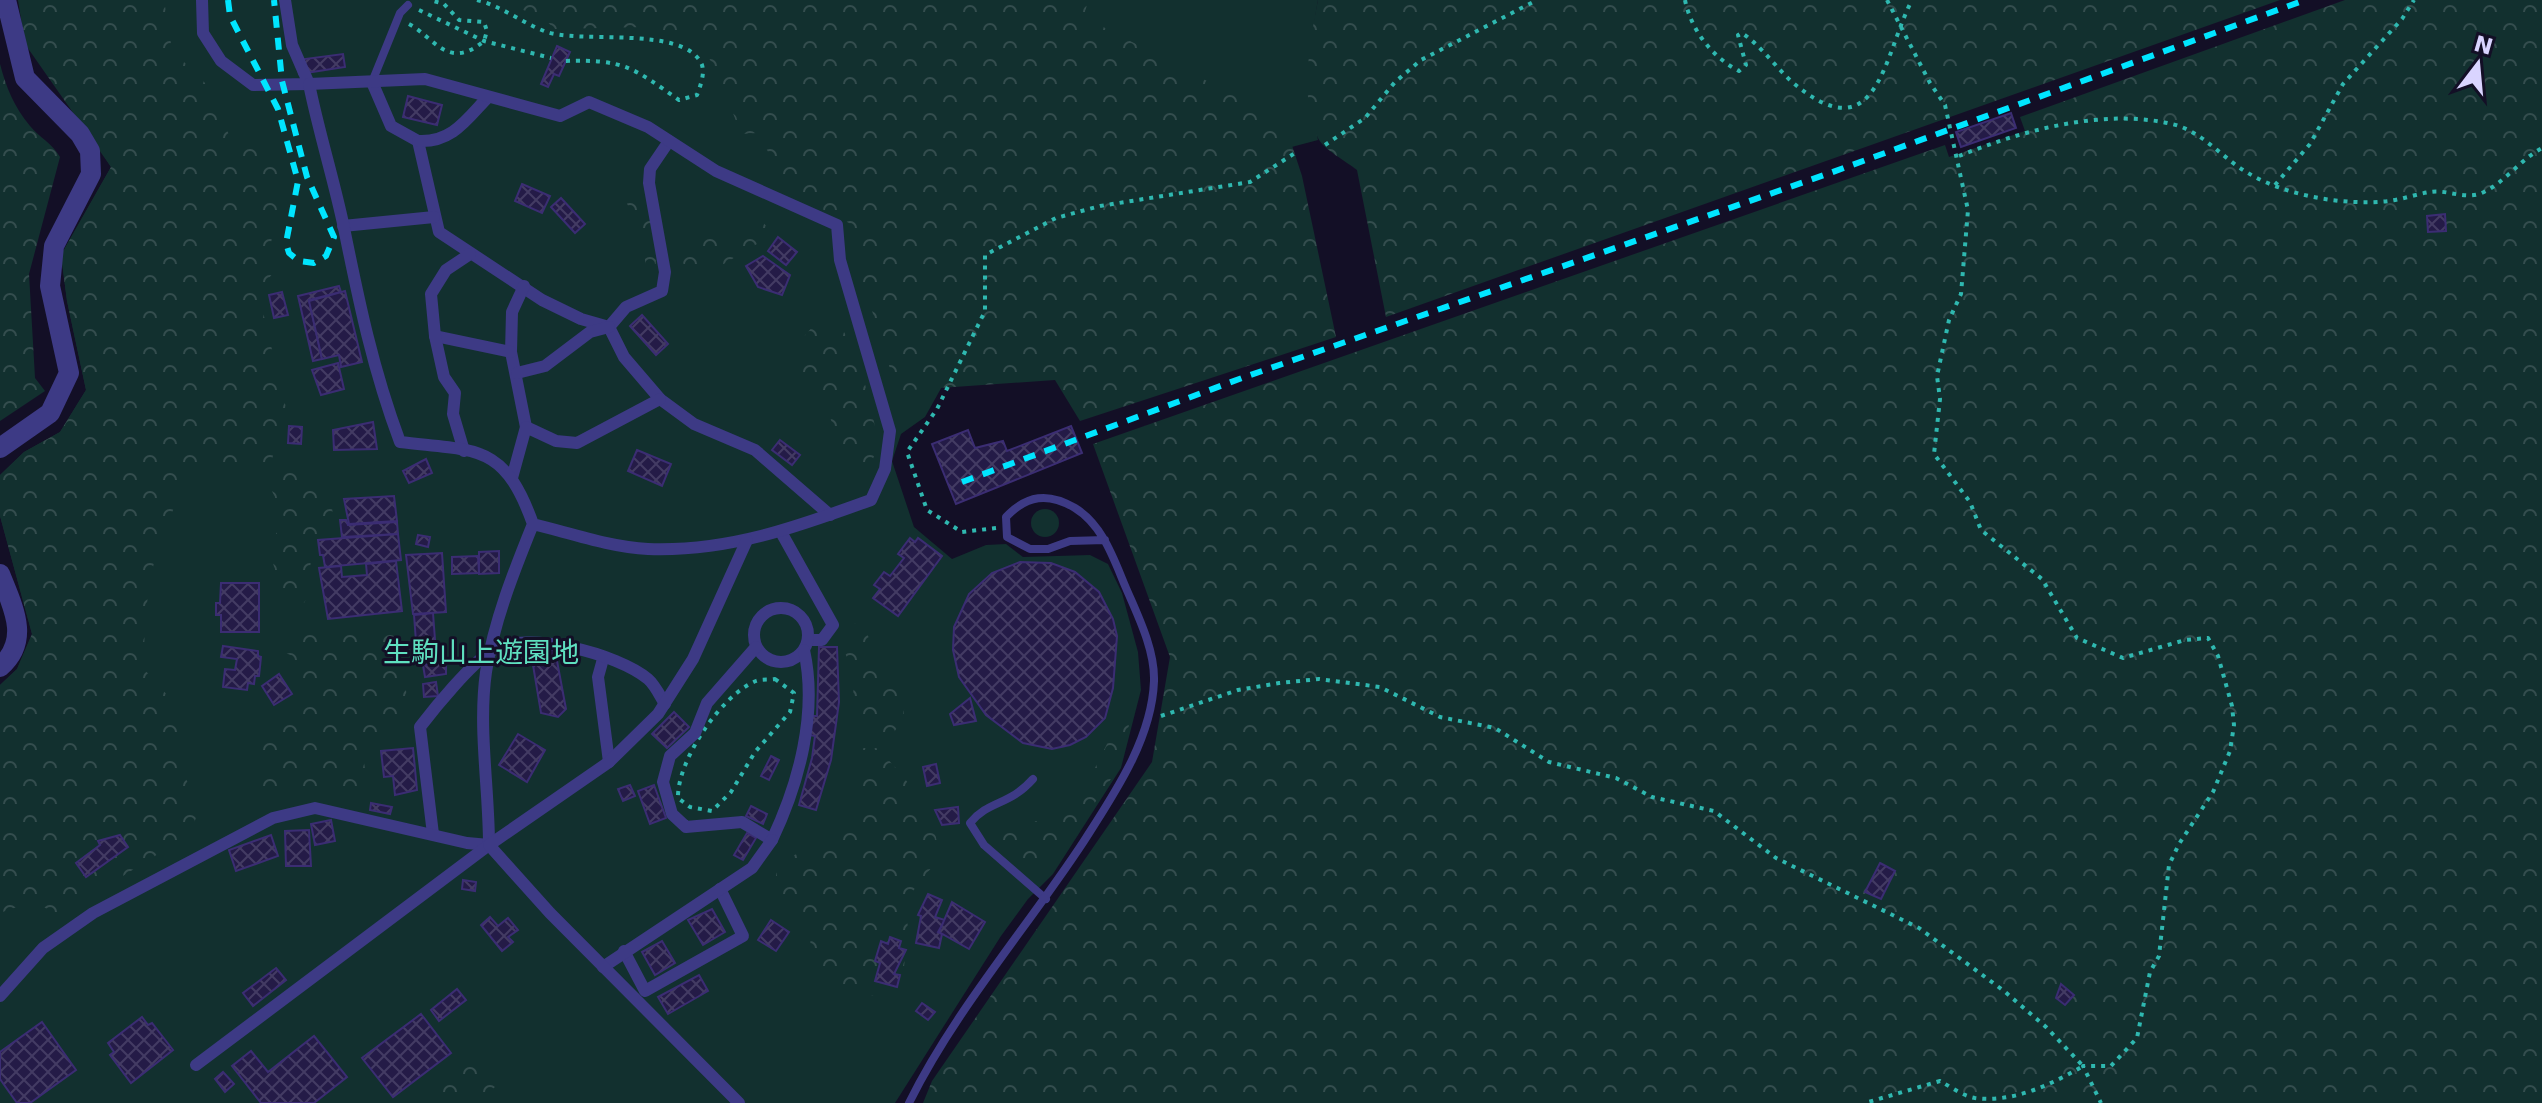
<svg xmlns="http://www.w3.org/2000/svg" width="2542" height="1103" viewBox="0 0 2542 1103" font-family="'DejaVu Sans','Noto Sans JP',sans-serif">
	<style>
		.green { fill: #12302f }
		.forest { fill: url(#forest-crowns) }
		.building { fill: url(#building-cross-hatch); stroke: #3b2d73; stroke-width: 2 }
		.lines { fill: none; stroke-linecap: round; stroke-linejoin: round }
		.path { stroke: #2fb8b0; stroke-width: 4; stroke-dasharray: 4 6; stroke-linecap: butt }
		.service { stroke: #3d3a85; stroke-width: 8 }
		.pedestrian { stroke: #3d3a85; stroke-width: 12 }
		.tertiary { stroke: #3d3a85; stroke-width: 20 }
		.rail { stroke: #00e5ff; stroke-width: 6; stroke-dasharray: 12 10; stroke-linecap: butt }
		.labels { text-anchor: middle; stroke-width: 6; stroke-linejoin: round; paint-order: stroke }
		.park-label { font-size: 28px; fill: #5fe0c0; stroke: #130f26 }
	</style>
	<defs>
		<pattern id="forest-crowns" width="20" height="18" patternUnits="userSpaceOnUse" patternTransform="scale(2)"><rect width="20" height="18" fill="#12302f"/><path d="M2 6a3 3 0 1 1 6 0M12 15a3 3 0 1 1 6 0" fill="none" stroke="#344d4e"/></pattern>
		<pattern id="building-cross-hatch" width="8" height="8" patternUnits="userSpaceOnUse" patternTransform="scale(2)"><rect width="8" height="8" fill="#241b47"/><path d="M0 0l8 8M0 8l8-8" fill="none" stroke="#433b63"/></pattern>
	</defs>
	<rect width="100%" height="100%" fill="#130f26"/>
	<g class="green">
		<path d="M18,0H1318C1309,49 1308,91 1318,140L1096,199L958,358L925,417L901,434L892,461L914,527L952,559L986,545L1006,544L1023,557L1090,555L1108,564L1122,593L1138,652L1141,690L1121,768L1053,874L1028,899L1001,936L895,1103H0V685L17,669L32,634L0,516V475L24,452L60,432L86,390L67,301L61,255L111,167L81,120Z"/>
		<circle cx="1045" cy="523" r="14"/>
	</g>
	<g class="forest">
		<path d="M18,0H164L172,50L207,85L230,137L244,146L268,150L283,178L271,243L279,266L258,291L287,412L271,462L201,467C152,527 144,594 144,669L177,706L182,771L200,807L190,834L59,916C37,900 25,904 0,913V685L17,669L32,634L0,516V475L24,452L60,432L86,390L67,301L61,255L111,167L25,44Z"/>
		<polygon points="497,0 1088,0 1084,17 1284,121 1302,176 1336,337 1080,421 1055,380 897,391 863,282 849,223 793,194 757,133 741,134 716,69 697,40 646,27 555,29 542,17"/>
		<path d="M1318,0H2280L1386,317L1357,170C1346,161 1324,150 1318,138C1299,98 1310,41 1318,0Z"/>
		<polygon points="2345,0 2542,0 2542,1103 923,1103 932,1081 1152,762 1170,657 1093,444 1945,145 1949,157 2025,131 2020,117"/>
		<path d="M0,64C6,87 14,107 30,126C40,138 52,143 60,157L29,274L35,378L45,391L0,421Z"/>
		<path d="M618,186L638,188C649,212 661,248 654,273L646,272L643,235Z"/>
		<path d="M761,220L768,228L763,241C736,253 718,276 688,271L678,255L680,239L696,232L750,230Z"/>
		<path d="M820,319L843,330L860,363L879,443L871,464L863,471L843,464C832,424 832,404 800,375L805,335Z"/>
		<path d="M314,463C323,482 340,509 329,529C322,543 314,538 311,561C308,577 313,589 304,603L284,599L268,547L285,519L271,489L280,471Z"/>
		<polygon points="848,620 865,629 875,652 906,691 903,720 891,736 868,734 850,720 855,677 843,648"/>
		<path d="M400,627L408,711L362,749L369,795L353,801L330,794L268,796C260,785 260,774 257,761C248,712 289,726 300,693C304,683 295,666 293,656L283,652L285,632Z"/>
		<path d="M1127,704H1134L1119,767L1050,869C1027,864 1003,853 997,829L1009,823L1058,820L1088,782Z"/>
		<path d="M860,748H877C908,780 937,813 939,858L913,891L906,907L908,929L902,986L896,1002L853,990L817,973L810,956L811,924L794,897L776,892V863C801,853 847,831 859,805C866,788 861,766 860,748Z"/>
		<path d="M465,1056L485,1058L504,1075C490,1103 453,1103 418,1103Z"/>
	</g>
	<g class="building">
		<polygon points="557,46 570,52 559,76 554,74 548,87 541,84"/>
		<polygon points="343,54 345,67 299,74 297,60"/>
		<polygon points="408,96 442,105 437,125 403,117"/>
		<polygon points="2011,113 2016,128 1961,147 1956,132"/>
		<polygon points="522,184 550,196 542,213 515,201"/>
		<polygon points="561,198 585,224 575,233 551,207"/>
		<polygon points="2445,214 2446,231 2428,232 2427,216"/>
		<polygon points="778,237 797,252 786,265 768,251"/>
		<polygon points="763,256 790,275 782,295 758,287 746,266"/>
		<polygon points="339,286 341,292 309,300 322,359 313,361 298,296"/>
		<polygon points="345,291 362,362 341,367 339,355 322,359 309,301"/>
		<polygon points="282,292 288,315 274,318 269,295"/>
		<polygon points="642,315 668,344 656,355 630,326"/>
		<polygon points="338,363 344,389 321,395 312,370"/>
		<polygon points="373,422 377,449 334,450 333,430"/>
		<polygon points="289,426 302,427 301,444 288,443"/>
		<polygon points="1071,426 1082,453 956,504 932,444 968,430 975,448 1003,441 1007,451"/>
		<polygon points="780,440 800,455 792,465 772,450"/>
		<polygon points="637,450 671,464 662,486 628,471"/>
		<polygon points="426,459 432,473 409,483 403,471"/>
		<polygon points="394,496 397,521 349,524 344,499"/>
		<polygon points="340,520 346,520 348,525 397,522 398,534 342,537"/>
		<polygon points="398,534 401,560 325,567 323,555 320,555 318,540"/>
		<polygon points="418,535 430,537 428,547 416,544"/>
		<polygon points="910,538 915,542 918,538 942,556 898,616 873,598 880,589 874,585 884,572 890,576 904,558 898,554"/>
		<polygon points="499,551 499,573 479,574 479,552"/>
		<polygon points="442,553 446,612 413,614 406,555"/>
		<polygon points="478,556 479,573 452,574 452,557"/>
		<polygon points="396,561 402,611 328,619 319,568 341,566 342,577 367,575 366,564"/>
		<polygon points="1020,562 1051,563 1075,572 1099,592 1113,619 1117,636 1113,688 1105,718 1086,737 1070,745 1052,749 1023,743 986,715 959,677 953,650 954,627 969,594 992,573"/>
		<polygon points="221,583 259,583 259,632 221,632 221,615 216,615 216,603 220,603"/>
		<polygon points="433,613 436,653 417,655 414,615"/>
		<polygon points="223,646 258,651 258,656 261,657 259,676 255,676 254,684 248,683 247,690 223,687 225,669 235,670 237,659 221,657"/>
		<polygon points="541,647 555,650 566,709 558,717 541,713 531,653"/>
		<polygon points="819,647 837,647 839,702 831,760 816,810 799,805 812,758 815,736 809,735 811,716 817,716"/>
		<polygon points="446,662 446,674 425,677 423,665"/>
		<polygon points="279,674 292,694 274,705 262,686"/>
		<polygon points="436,682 438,696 424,697 423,684"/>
		<polygon points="970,698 976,721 954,725 950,714"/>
		<polygon points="674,712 689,727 667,748 652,734"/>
		<polygon points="518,734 545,750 527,782 499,765"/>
		<polygon points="413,748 417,790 395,795 393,776 384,777 381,751"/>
		<polygon points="771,756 779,760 769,780 761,776"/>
		<polygon points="936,764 940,783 927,786 923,767"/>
		<polygon points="630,785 635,796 623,801 618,789"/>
		<polygon points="654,785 666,818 650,824 638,791"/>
		<polygon points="371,803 392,807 390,814 370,810"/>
		<polygon points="751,806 767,814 763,824 746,816"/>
		<polygon points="958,807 959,823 942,825 935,810"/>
		<polygon points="331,820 335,841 315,845 311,824"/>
		<polygon points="309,830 311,866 286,866 285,831"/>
		<polygon points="747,833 756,838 743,860 734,855"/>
		<polygon points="120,835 128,847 86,877 76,863 100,845 98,841"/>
		<polygon points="271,835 278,856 236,871 229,850"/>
		<polygon points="1880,863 1895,871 1881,899 1865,892"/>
		<polygon points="463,880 476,882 475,891 462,889"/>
		<polygon points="928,894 942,900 935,917 945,920 938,932 942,934 939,948 916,943 921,916 918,915"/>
		<polygon points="952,902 985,922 969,949 939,932"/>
		<polygon points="712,909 725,932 703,945 688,920"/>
		<polygon points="490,917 498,926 508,918 518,930 508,937 513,942 502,951 481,925"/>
		<polygon points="771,920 789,932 776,951 758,940"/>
		<polygon points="890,937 901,941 899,948 906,950 894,974 900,975 897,987 875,981 880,963 875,961 881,941 888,944"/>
		<polygon points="662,941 675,963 655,975 642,952"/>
		<polygon points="276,968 286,980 253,1006 243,993"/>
		<polygon points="699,975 708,991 668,1014 658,997"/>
		<polygon points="2061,984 2074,995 2065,1005 2056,998"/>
		<polygon points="457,989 466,1000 439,1021 431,1010"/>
		<polygon points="922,1003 935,1012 928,1020 916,1011"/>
		<polygon points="421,1014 451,1053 393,1097 362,1058"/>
		<polygon points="142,1017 148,1025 152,1023 173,1050 131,1083 110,1055 114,1052 108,1043"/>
		<polygon points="42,1022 76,1070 30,1103 17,1103 0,1079 0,1052"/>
		<polygon points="314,1036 347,1077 314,1103 261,1103 232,1066 251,1051 268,1072"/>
		<polygon points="223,1072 234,1084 225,1092 215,1079"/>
	</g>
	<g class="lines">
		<g class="path">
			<path d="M477,0C501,6 521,22 544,31C578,45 685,24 702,65C705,74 700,87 697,95L679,100C633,68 625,59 565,61"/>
			<path d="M1685,0C1691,30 1712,57 1739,71L1746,65L1738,35L1742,33C1761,46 1774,65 1791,81C1878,156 1883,56 1912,0"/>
			<polyline points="1887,0 1930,83 1945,105 1968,210 1961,294 1949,320 1937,376 1940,399 1934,454 1970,502 1981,530 2042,579 2077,638 2123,658 2185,640 2208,638 2218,656 2232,706 2234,725 2230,751 2213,792 2179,844 2169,865 2159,956 2150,972 2137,1038 2111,1066 2083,1066 2101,1103"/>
			<polyline points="419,10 484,41 551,58"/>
			<path d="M409,24C435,38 448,71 484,41L487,31L484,22L459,20L444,4L430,0"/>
			<polyline points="1325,145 1365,118 1395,82 1421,60 1537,0"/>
			<path d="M1959,156C2023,130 2104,108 2172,124C2202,131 2222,158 2248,173C2286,196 2345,206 2389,201C2403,199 2417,194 2430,192C2448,189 2466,201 2484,192C2505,182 2521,159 2542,148"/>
			<polyline points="2275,185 2310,144 2343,84 2402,19 2414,0"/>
			<polyline points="996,528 962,532 927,510 907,452 937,409 985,311 985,255 1056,218 1100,206 1250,182 1295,153"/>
			<path d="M775,679L794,693L790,712L755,752L731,792L712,811L690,807L678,798C677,761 721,695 756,681C761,679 770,680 775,679Z"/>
			<path d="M1161,716L1238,690L1279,683L1319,679L1380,687L1440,717L1495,728L1549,762L1616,778L1652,797L1714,811L1776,858L1919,928L2004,991L2046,1027L2083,1066C2051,1085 2012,1103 1975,1098C1963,1096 1951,1087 1940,1081L1865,1103"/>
		</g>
		<g class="service">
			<polyline points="372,82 400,13 408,5"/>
			<path d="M1033,779C1009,806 989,800 970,823L984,845L1046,899"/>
			<path d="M909,1103C955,1010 1027,928 1084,841C1114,794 1152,739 1154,681C1155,650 1138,616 1126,588C1114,560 1103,525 1075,508C1048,492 1027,495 1006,517L1007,537L1030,549H1048L1070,541L1105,540"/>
		</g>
		<g class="pedestrian">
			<polyline points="202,0 203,33 221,61 253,85 309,84 292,45 285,0"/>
			<polyline points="372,82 391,126 418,141 439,232 542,300 581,319 609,327"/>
			<path d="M418,141C452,143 467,119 488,97"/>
			<polyline points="669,141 650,169 649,183 665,272 662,291 626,307 609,327 624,357 660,399 694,424 755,450 830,515"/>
			<polyline points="343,226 434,217"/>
			<polyline points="524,286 512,312 511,352 526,427"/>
			<polyline points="435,336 511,352"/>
			<polyline points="517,373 545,366 590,332 609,327"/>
			<polyline points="464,451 453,414 455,393 444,377 435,336 431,294 446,270 470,254"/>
			<polyline points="512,478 526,427 556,441 577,443 660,399"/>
			<polyline points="781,532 833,625 822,640 808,640"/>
			<circle cx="781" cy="635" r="27"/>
			<path d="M756,647L707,703L695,733L670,756L663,782L672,814L686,827L742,822L772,840C799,783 818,713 804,650"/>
			<polyline points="603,659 598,677 609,762"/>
			<path d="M433,834L420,727C436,706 470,665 491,651C526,629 618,654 648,679C655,685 660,696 665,704"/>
			<polyline points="624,951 645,991 743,936 720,889"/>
			<polyline points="603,967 752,868 772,840"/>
			<polyline points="0,996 43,948 93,913 273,818 315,808 467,843 489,845"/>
			<path d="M196,1065L489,845C489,788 478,728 486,672C494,621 514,571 533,524C504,443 477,451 400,442C373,370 359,302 344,228C334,180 319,133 309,84L425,79L560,116L589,102L648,127L716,171L837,225L840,260L890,431L885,469L871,500C797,527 728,552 648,549C610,547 570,533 533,524"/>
			<polyline points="739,1103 550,913 489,845 609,762 658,714 693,659 747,540"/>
		</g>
		<g class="tertiary">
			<polyline points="0,448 50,413 69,373 50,286 54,246 91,174 90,151 80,134 25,78 6,0"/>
			<path d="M0,574C13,607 31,640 0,667"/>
		</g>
		<g class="rail">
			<polyline points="228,0 230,16 278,109 298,181 286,243 289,253 299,261 314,263 326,256 334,237 307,177 282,81 274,0"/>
			<polyline points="962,482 1242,378 1830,173 2305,0"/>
		</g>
	</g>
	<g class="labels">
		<g class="park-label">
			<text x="481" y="662">生駒山上遊園地</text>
		</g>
	</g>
	<g transform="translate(2478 64) rotate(16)" stroke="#130f26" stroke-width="6" paint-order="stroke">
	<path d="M0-6L14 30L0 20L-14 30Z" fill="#d9d4ff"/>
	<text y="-12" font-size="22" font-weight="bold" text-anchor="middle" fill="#d9d4ff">N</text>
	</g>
</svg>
